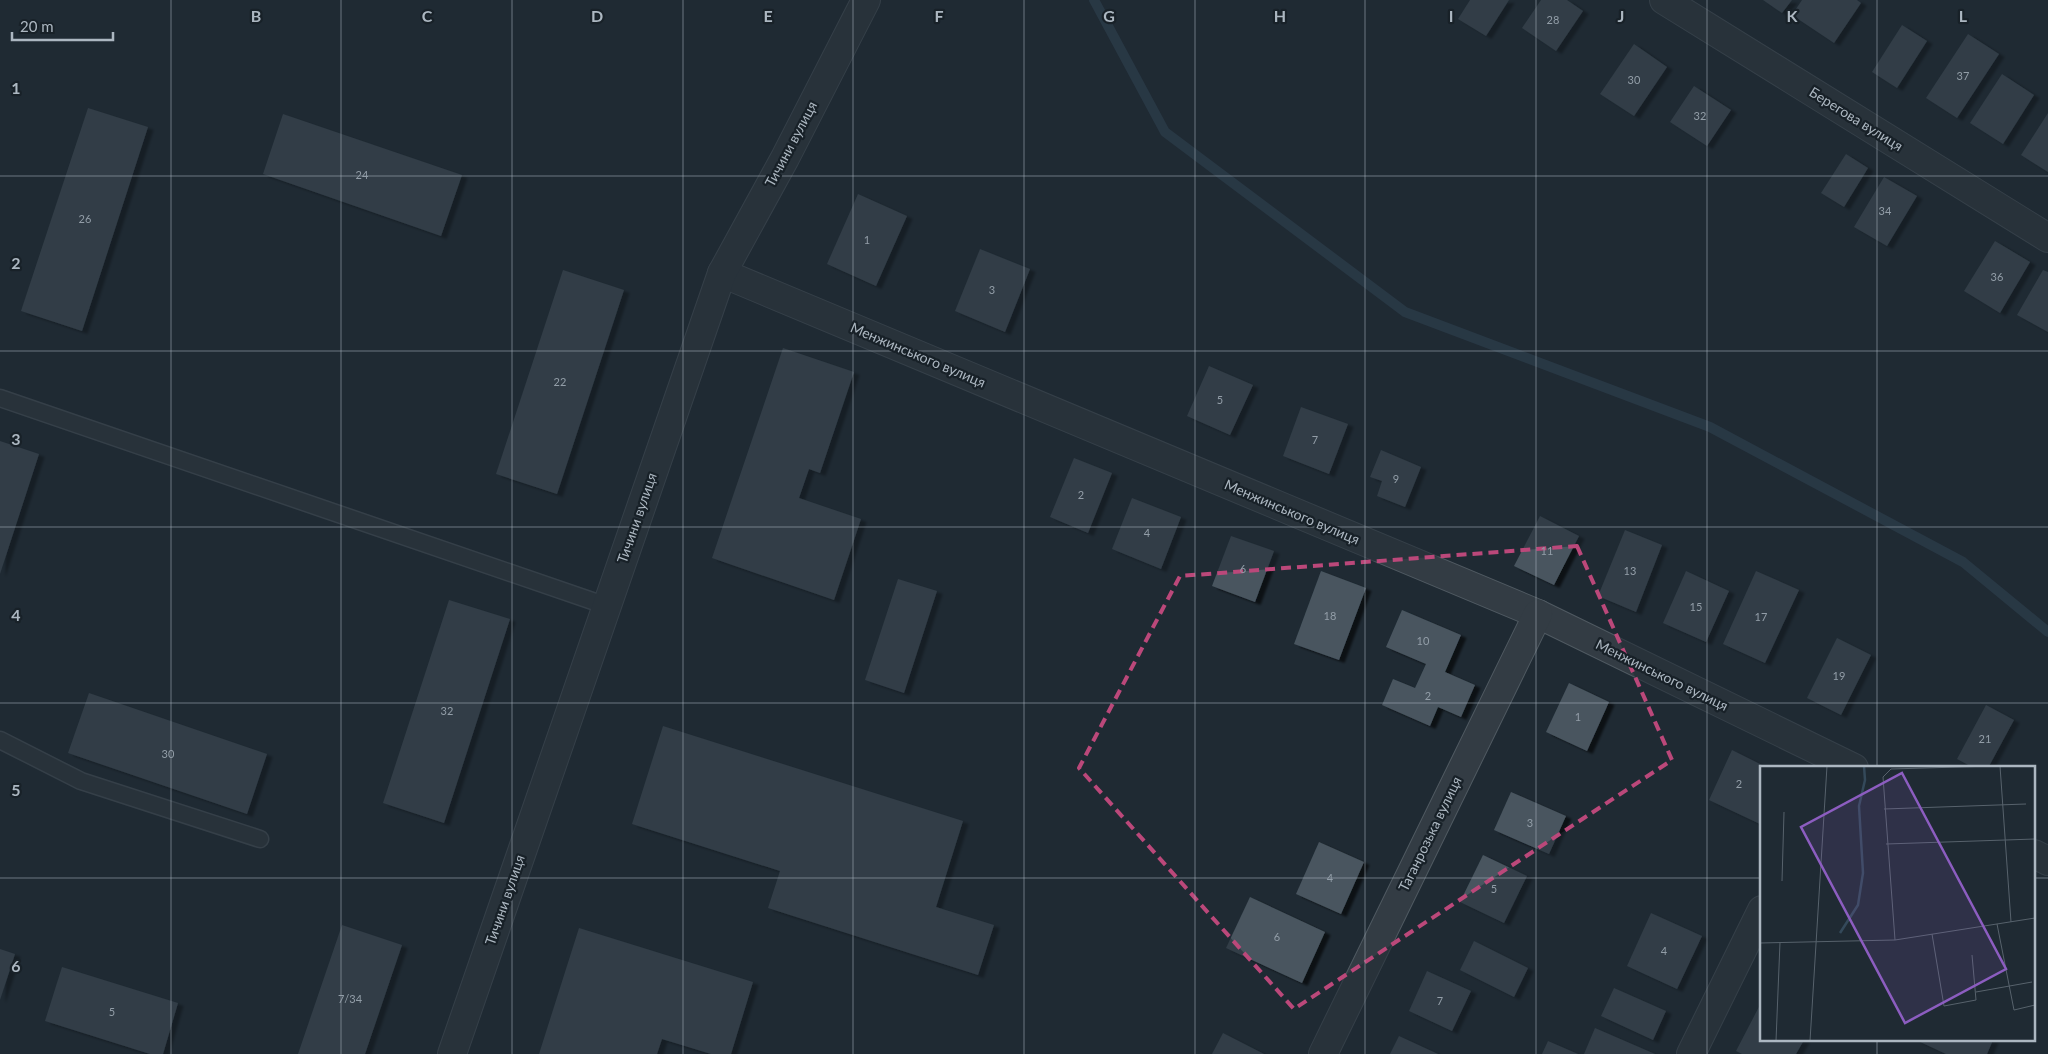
<svg xmlns="http://www.w3.org/2000/svg" width="2048" height="1054" viewBox="0 0 2048 1054" font-family="Lato,sans-serif">
	<style>
		.lines { fill: none; stroke-linecap: round; stroke-linejoin: round }
		.stream { stroke: #34495a; stroke-width: 10 }
		.building { fill: #48555f; filter: url(#shadow) }
		.service-casing { stroke: #505a62; stroke-width: 19 }
		.minor-casing { stroke: #505a62; stroke-width: 30 }
		.tertiary-casing { stroke: #505a62; stroke-width: 30 }
		.service { stroke: #333c44; stroke-width: 16 }
		.minor { stroke: #333c44; stroke-width: 28 }
		.tertiary { stroke: #333c44; stroke-width: 28 }
		.marked { fill: none; stroke: #bb487a; stroke-width: 4; stroke-dasharray: 10 6; stroke-linejoin: round }
		.grid { fill: none; stroke: #acb7c1; stroke-width: 1; stroke-opacity: 0.55 }
		.labels { text-anchor: middle; stroke-width: 4.5; stroke-linejoin: round; paint-order: stroke }
		.number-label { font-size: 11px; fill: #939ea8 }
		.street-label { font-size: 14px; fill: #acb7c1; stroke: #182128 }
		.inset-river { fill: none; stroke: #34495a; stroke-width: 2.5 }
		.inset-road { fill: none; stroke: #57626c; stroke-width: 1 }
		.view { fill: #8c5dc0; fill-opacity: 0.15; stroke: #8c5dc0; stroke-width: 2.5 }
		.inset-edge { fill: none; stroke: #acb7c1; stroke-width: 2.5 }
		.grid-label { font-size: 16px; text-anchor: middle; font-weight: bold; fill: #acb7c1; stroke: #182128; stroke-width: 4.5; stroke-linejoin: round; paint-order: stroke }
	</style>
	<defs>
		<filter id="shadow"><feDropShadow dx="5.5" dy="3" stdDeviation="1" flood-color="#0009"/></filter>
	</defs>
	<rect width="100%" height="100%" fill="#1f2a33"/>
	<g class="lines">
		<polyline class="stream" points="1094,0 1165,132 1405,312 1710,427 1963,562 2048,632"/>
	</g>
	<g class="building">
		<polygon points="1470,0 1509,0 1486,36 1458,19"/>
		<polygon points="1541,0 1567,0 1583,11 1556,51 1522,28"/>
		<polygon points="1763,0 1792,0 1782,13"/>
		<polygon points="1802,0 1857,0 1861,3 1834,43 1792,15"/>
		<polygon points="1902,25 1927,41 1897,88 1872,72"/>
		<polygon points="1968,34 1999,54 1957,118 1926,98"/>
		<polygon points="1634,44 1667,67 1634,116 1600,94"/>
		<polygon points="2002,74 2034,95 2003,144 1970,123"/>
		<polygon points="1694,86 1731,110 1707,146 1670,122"/>
		<polygon points="88,108 148,127 82,331 21,311"/>
		<polygon points="2048,113 2048,172 2021,155"/>
		<polygon points="283,114 462,175 441,236 263,174"/>
		<polygon points="1846,154 1868,168 1844,207 1821,193"/>
		<polygon points="1884,177 1917,196 1887,246 1854,227"/>
		<polygon points="858,194 907,216 876,286 827,264"/>
		<polygon points="1995,241 2030,262 2000,313 1964,291"/>
		<polygon points="980,249 1030,269 1005,332 955,311"/>
		<polygon points="563,270 624,290 557,494 496,474"/>
		<polygon points="2043,270 2048,272 2048,332 2017,315"/>
		<polygon points="783,348 854,372 820,473 809,469 799,498 861,519 834,600 712,558"/>
		<polygon points="1209,366 1253,385 1230,435 1187,416"/>
		<polygon points="1301,407 1348,424 1329,474 1283,456"/>
		<polygon points="0,441 39,454 0,574"/>
		<polygon points="1381,450 1421,467 1405,507 1377,496 1382,481 1370,477"/>
		<polygon points="1074,458 1112,473 1088,533 1050,517"/>
		<polygon points="1132,498 1181,517 1161,569 1112,549"/>
		<polygon points="1540,516 1579,536 1554,585 1514,566"/>
		<polygon points="1625,530 1662,545 1636,612 1598,596"/>
		<polygon points="1231,536 1274,551 1255,602 1212,586"/>
		<polygon points="1321,571 1366,588 1339,660 1294,644"/>
		<polygon points="1686,571 1729,591 1706,642 1663,623"/>
		<polygon points="1756,571 1799,590 1765,663 1723,644"/>
		<polygon points="898,579 937,591 904,693 865,680"/>
		<polygon points="449,600 510,619 444,823 383,803"/>
		<polygon points="1402,610 1461,635 1445,672 1475,685 1461,717 1438,707 1430,726 1382,705 1393,679 1415,688 1426,664 1386,647"/>
		<polygon points="1837,638 1871,655 1841,715 1807,698"/>
		<polygon points="1569,683 1609,702 1587,751 1546,732"/>
		<polygon points="89,693 267,754 247,814 68,753"/>
		<polygon points="1986,705 2014,720 1988,768 1974,768 1957,759"/>
		<polygon points="663,726 963,821 936,907 994,925 978,975 768,908 780,871 632,824"/>
		<polygon points="1732,750 1768,768 1762,768 1762,821 1760,824 1709,800"/>
		<polygon points="1511,792 1566,816 1549,854 1494,830"/>
		<polygon points="1319,842 1364,862 1341,914 1296,894"/>
		<polygon points="1483,855 1527,876 1504,923 1460,902"/>
		<polygon points="1250,897 1325,932 1302,983 1226,948"/>
		<polygon points="1651,913 1702,936 1677,989 1627,966"/>
		<polygon points="342,925 402,945 365,1054 298,1054"/>
		<polygon points="579,928 753,982 731,1054 711,1054 662,1039 657,1054 539,1054"/>
		<polygon points="1474,941 1528,968 1514,997 1460,970"/>
		<polygon points="0,949 15,954 0,1000"/>
		<polygon points="62,967 178,1003 163,1054 150,1054 45,1021"/>
		<polygon points="1427,971 1471,991 1452,1031 1409,1011"/>
		<polygon points="1614,988 1666,1011 1653,1040 1601,1016"/>
		<polygon points="1762,1001 1762,1040 1804,1040 1796,1054 1742,1054 1736,1051"/>
		<polygon points="1595,1028 1655,1054 1584,1054"/>
		<polygon points="1223,1033 1264,1054 1212,1054"/>
		<polygon points="1399,1036 1438,1054 1390,1054"/>
		<polygon points="1916,1040 1993,1040 1987,1054 1946,1054"/>
		<polygon points="1548,1041 1578,1054 1542,1054"/>
	</g>
	<g class="lines">
		<defs>
			<g id="service">
				<polyline points="0,398 607,606"/>
				<polyline points="0,740 81,781 260,839"/>
			</g>
			<g id="minor">
				<polyline points="722,273 1538,614 1854,768"/>
				<polyline points="2034,854 2048,861"/>
				<polyline points="1323,1054 1538,614"/>
				<polyline points="1691,1054 1762,910"/>
			</g>
			<g id="tertiary">
				<polyline points="1664,0 2048,238"/>
				<polyline points="452,1054 722,273 785,158 866,0"/>
			</g>
		</defs>
		<use href="#service" class="service-casing"/>
		<use href="#minor" class="minor-casing"/>
		<use href="#tertiary" class="tertiary-casing"/>
		<use href="#service" class="service"/>
		<use href="#minor" class="minor"/>
		<use href="#tertiary" class="tertiary"/>
	</g>
	<path d="M0 0H2048V1054H0ZM1577,546L1672,760L1294,1009L1079,768L1180,576Z" fill="#1f2a33" fill-opacity=".55" fill-rule="evenodd"/>
	<path class="marked" d="M1577,546L1672,760L1294,1009L1079,768L1180,576Z"/>
	<path class="grid" d="M171,0V1054M341,0V1054M512,0V1054M683,0V1054M853,0V1054M1024,0V1054M1195,0V1054M1365,0V1054M1536,0V1054M1707,0V1054M1877,0V768M0,176H2048M0,351H2048M0,527H2048M0,703H2048M0,878H1762M2034,878H2048M1877,1040V1054"/>
	<g class="labels">
		<g class="number-label">
			<text x="1553" y="24">28</text>
			<text x="1963" y="80">37</text>
			<text x="1634" y="84">30</text>
			<text x="1700" y="120">32</text>
			<text x="362" y="179">24</text>
			<text x="1885" y="215">34</text>
			<text x="85" y="223">26</text>
			<text x="867" y="244">1</text>
			<text x="1997" y="281">36</text>
			<text x="992" y="294">3</text>
			<text x="560" y="386">22</text>
			<text x="1220" y="404">5</text>
			<text x="1315" y="444">7</text>
			<text x="1396" y="483">9</text>
			<text x="1081" y="499">2</text>
			<text x="1147" y="537">4</text>
			<text x="1547" y="555">11</text>
			<text x="1243" y="573">6</text>
			<text x="1630" y="575">13</text>
			<text x="1696" y="611">15</text>
			<text x="1330" y="620">18</text>
			<text x="1761" y="621">17</text>
			<text x="1423" y="645">10</text>
			<text x="1839" y="680">19</text>
			<text x="1428" y="700">2</text>
			<text x="447" y="715">32</text>
			<text x="1578" y="721">1</text>
			<text x="1985" y="743">21</text>
			<text x="168" y="758">30</text>
			<text x="1739" y="788">2</text>
			<text x="1530" y="827">3</text>
			<text x="1330" y="882">4</text>
			<text x="1494" y="893">5</text>
			<text x="1277" y="941">6</text>
			<text x="1664" y="955">4</text>
			<text x="350" y="1003">7/34</text>
			<text x="1440" y="1005">7</text>
			<text x="112" y="1016">5</text>
		</g>
		<g class="street-label">
			<text transform="translate(1856 119) rotate(32)" y="5">Берегова вулиця</text>
			<text transform="translate(791 144) rotate(-62)" y="5">Тичини вулиця</text>
			<text transform="translate(918 355) rotate(23)" y="5">Менжинського вулиця</text>
			<text transform="translate(1292 512) rotate(23)" y="5">Менжинського вулиця</text>
			<text transform="translate(637 518) rotate(-71)" y="5">Тичини вулиця</text>
			<text transform="translate(1662 675) rotate(26)" y="5">Менжинського вулиця</text>
			<text transform="translate(1430 834) rotate(-64)" y="5">Таганрозька вулиця</text>
			<text transform="translate(505 900) rotate(-71)" y="5">Тичини вулиця</text>
		</g>
	</g>
	<g transform="translate(1760 766)">
		<rect width="275" height="275" fill="#1f2a33"/>
		<path class="inset-river" d="M80,167L98,139L103,107L99,40L105,14L104,0"/>
		<path class="inset-road" d="M240,0L251,156M124,43L266,38M126,78L275,73M22,115L24,46M237,158L254,244L275,239M172,168L184,240L216,234L212,189M135,174L123,11L131,3L233,0M0,177L135,174L275,152M216,226L272,216M16,275L20,176M50,275L67,0"/>
		<path class="view" d="M142,7L246,203L145,257L41,61Z"/>
		<rect width="275" height="275" class="inset-edge"/>
	</g>
	<g class="grid-label">
		<text x="256" y="22">B</text>
		<text x="427" y="22">C</text>
		<text x="597" y="22">D</text>
		<text x="768" y="22">E</text>
		<text x="939" y="22">F</text>
		<text x="1109" y="22">G</text>
		<text x="1280" y="22">H</text>
		<text x="1451" y="22">I</text>
		<text x="1621" y="22">J</text>
		<text x="1792" y="22">K</text>
		<text x="1963" y="22">L</text>
		<text x="16" y="94">1</text>
		<text x="16" y="269">2</text>
		<text x="16" y="445">3</text>
		<text x="16" y="621">4</text>
		<text x="16" y="796">5</text>
		<text x="16" y="972">6</text>
	</g>
	<path d="M12 32v8h101v-8" fill="none" stroke="#acb7c1" stroke-width="2.5"/>
	<text x="20" y="32" font-size="15" fill="#acb7c1" stroke="#182128" stroke-width="4" paint-order="stroke">20 m</text>
</svg>
